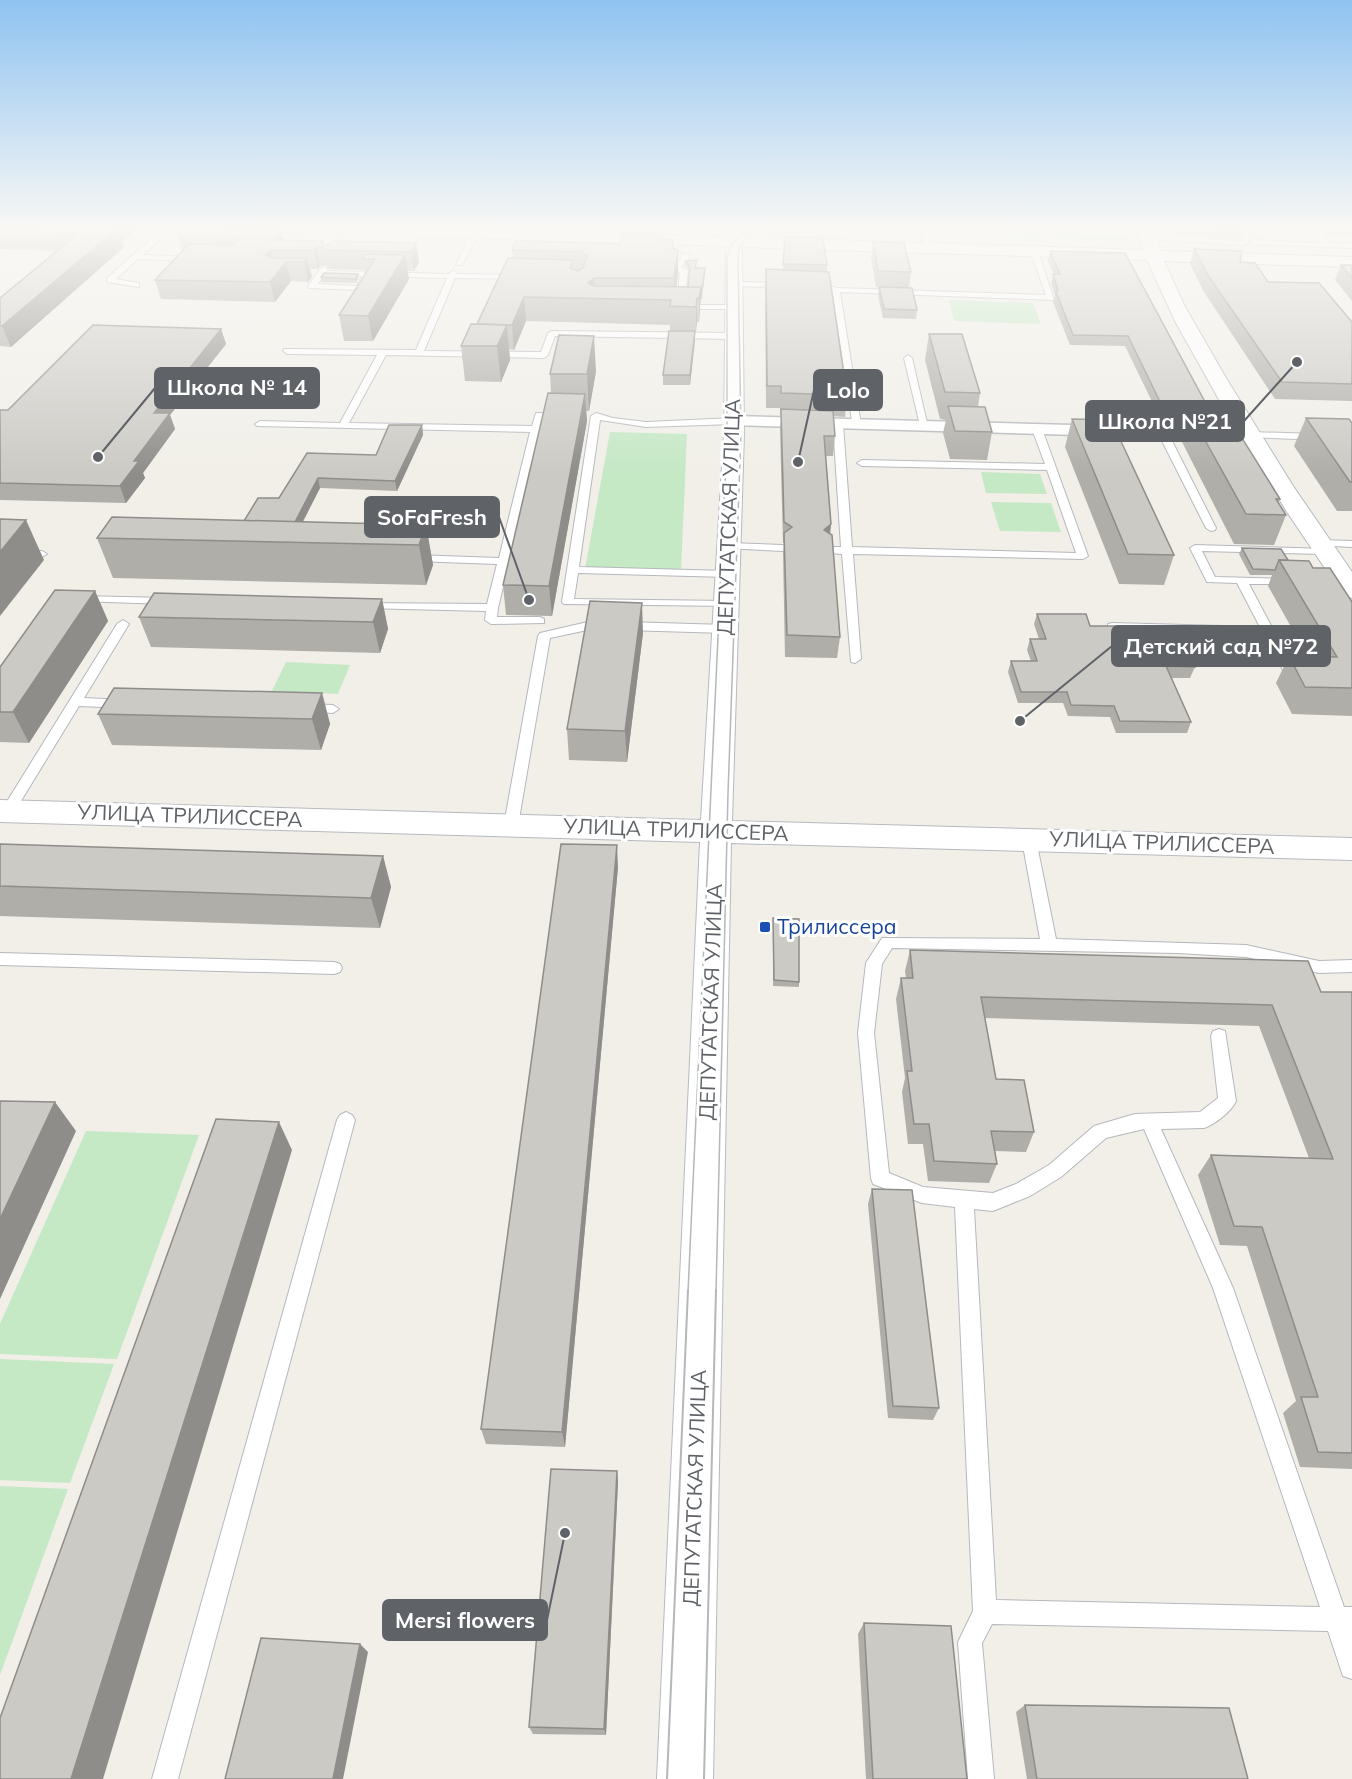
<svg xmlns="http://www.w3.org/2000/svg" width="1352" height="1779" viewBox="0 0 1352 1779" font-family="Mulish,sans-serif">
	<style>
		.green { fill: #c5e8c5 }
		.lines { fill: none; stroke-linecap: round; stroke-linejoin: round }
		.lane-casing { stroke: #b5b8bc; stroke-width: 2 }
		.street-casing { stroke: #b5b8bc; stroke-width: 3 }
		.secondary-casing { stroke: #b6babf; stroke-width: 2 }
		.lane { fill: #fff; fill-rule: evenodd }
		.street { fill: #fff; fill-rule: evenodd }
		.secondary { fill: #fff; fill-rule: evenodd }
		.tram-far1 { stroke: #b6b7b8; stroke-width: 1.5 }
		.tram { stroke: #b6b7b8; stroke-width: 2 }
		.wall { fill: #afaea9 }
		.shaded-wall { fill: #8f8d8a }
		.building { fill: #cccac5; stroke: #8f8d8a; stroke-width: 1.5 }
		.transit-dot { fill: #1a4fb4; stroke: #fff; stroke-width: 2 }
		.labels { text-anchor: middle; stroke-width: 6; stroke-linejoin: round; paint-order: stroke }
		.street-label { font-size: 21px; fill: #5f6368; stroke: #fff }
		.transit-label { font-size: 21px; fill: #164399; stroke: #fff; text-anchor: start }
		.leader { fill: none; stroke: #5f6368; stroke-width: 2 }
		.callout-dot { fill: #5f6368; stroke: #fff; stroke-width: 2 }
		.callout { fill: #5f6368; stroke: #5f6368; stroke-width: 2 }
		.callout-label { font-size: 22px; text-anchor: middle; font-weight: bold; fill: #fff }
	</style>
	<rect width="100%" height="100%" fill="#f1efe8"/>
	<g class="green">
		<polygon points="763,226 817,226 828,234 824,238 756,236"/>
		<polygon points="867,226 919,226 918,235 873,233"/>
		<polygon points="935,226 1040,227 1044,238 936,235"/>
		<polygon points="1057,229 1125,232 1131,242 1060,239"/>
		<polygon points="949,300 1033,303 1041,324 954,321"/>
		<polygon points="610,432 687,434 681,571 585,569"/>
		<polygon points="981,472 1040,474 1047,494 986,493"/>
		<polygon points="991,502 1051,503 1061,532 1000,531"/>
		<polygon points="286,662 350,665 338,694 272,691"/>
		<polygon points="86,1131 199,1135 117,1359 0,1354 0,1324"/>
		<polygon points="0,1359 114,1364 70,1483 0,1480"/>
		<polygon points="0,1486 68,1489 0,1675"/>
	</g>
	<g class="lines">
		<defs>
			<g id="lane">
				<polygon points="166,226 174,226 143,255 194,257 197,261 138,259 116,279 139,283 139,287 107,282 107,278"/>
				<polygon points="921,226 928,226 932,250 925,248"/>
				<polygon points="1197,226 1212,226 1251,234 1248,243 1244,245 1147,239 1143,237 1147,235 1241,241 1243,235"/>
				<polygon points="1308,226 1316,226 1330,243 1352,244 1352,248 1254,244 1250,242 1254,240 1322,243"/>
				<polygon points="349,228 355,229 335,259 329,259"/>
				<polygon points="472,231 479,233 462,265 456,265"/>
				<polygon points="1034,249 1038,251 1054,300 840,292 861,425 853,427 832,291 826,289 826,285 837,288 1046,295 1030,251"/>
				<polygon points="682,253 689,255 688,262 683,264 682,268 688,270 684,305 733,305 737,307 736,309 677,309 680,272 674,270 676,261 681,259"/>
				<path d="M321,268H327V271L449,274L454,270L457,274L522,275L523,277L519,279L455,278L424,351L541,352L548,333L552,331L733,333L737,336L733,339L555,336L548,355L544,358L386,355L349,423L532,426L536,413H563L568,416L563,419L543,418L498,608L497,617H540L544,619V623L491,624L485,620L486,611L363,608L357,605L359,603L487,604L497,564L413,561L407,558L413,555L499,558L530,432L257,426L255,424L260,421L340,423L377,355L287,354L283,351L284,349L416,350L447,278L369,276L359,290L309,288L308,286ZM324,275L362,276L357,286L318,284Z"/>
				<polygon points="733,282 784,283 788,285 784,287 730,286 730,282"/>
				<polygon points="908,355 912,358 927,423 919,421 904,358"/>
				<polygon points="596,413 613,418 646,422 734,418 739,421 734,424 646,427 600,420 579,567 728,571 734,574 728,577 578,573 574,599 727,601 731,602 731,606 564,604 562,602 591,416"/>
				<polygon points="838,421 843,424 852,547 1076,553 1047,470 862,466 857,463 862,460 1045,464 1032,429 1037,426 1042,429 1088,556 1083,559 853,554 861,659 855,663 851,662 842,554 829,553 824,550 829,547 841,547 833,424"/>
				<polygon points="1160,431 1168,433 1216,528 1215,530 1211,531 1206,528 1158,433"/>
				<polygon points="1249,432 1352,435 1352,441 1246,437 1246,433"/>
				<polygon points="1318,540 1352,541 1352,547 1314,545 1314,541"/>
				<polygon points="729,543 783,545 788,548 783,551 725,548 724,546"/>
				<polygon points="1195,545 1328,549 1328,553 1324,554 1202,551 1215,577 1293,579 1293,583 1289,584 1249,584 1294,669 1292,672 1284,672 1264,634 1108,630 1108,624 1112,623 1260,627 1237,583 1207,582 1190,548"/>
				<polygon points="0,550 42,551 47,554 42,557 0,556"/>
				<polygon points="80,596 168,598 174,601 168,604 76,601 76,597"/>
				<polygon points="123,620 129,624 84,698 126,700 132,704 126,708 79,706 13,814 3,814 1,811 3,808 117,624"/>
				<polygon points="592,621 726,625 732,629 726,633 592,629 550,638 518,825 516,828 506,828 504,825 538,636 540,633"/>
				<polygon points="306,704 333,705 339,709 333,713 301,711 300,708"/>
				<path d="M1029,835L1036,840L1056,939L1246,945L1319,961L1352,960V972L1319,973L1246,957L1178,953L892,948L882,964L874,1033L889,1173L923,1187L993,1193L1016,1184L1049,1165L1094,1126L1135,1114L1200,1112L1218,1098L1211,1036L1213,1031L1219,1029L1225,1031L1236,1101C1231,1112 1215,1124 1204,1128L1161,1129L1233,1288L1344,1607H1352V1679L1343,1676L1328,1631L992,1624L982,1643L994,1779H968L958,1642L973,1611L955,1207L922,1203L873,1184L871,1178L858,1033L866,963L882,938L1040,939L1022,840ZM1144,1129L1213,1288L1320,1607L996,1600L974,1209L993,1211L1030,1196L1061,1177L1106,1138Z"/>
				<polygon points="0,953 334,962 340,964 342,968 340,972 334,974 0,965"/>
				<polygon points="346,1112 352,1115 355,1120 178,1779 152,1779 337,1120 340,1115"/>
			</g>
			<polygon id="street" points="734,416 1220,429 1226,430 1229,434 1226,438 1220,439 728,425 725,421 728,417"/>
			<polygon id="secondary" points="245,226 394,226 726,237 726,226 742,226 742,237 1144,250 1136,226 1152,226 1160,251 1352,257 1352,267 1164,261 1184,305 1226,378 1293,486 1352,572 1352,598 1343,595 1287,512 1222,405 1176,323 1147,260 742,247 744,433 732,821 1352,838 1352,860 731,843 713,1779 657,1779 700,842 0,822 0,800 701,820 724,433 726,246 253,231"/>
		</defs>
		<use href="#lane" class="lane-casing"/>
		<use href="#street" class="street-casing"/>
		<use href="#secondary" class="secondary-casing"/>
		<use href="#lane" class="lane"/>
		<use href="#street" class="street"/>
		<use href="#secondary" class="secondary"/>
		<g class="tram-far1">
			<polyline points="688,1292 727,440 727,257 731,246 748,226"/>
			<polyline points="716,1292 728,793 741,433 738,257 739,249 747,237"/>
		</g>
		<g class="tram">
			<polyline points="667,1779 688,1290"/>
			<polyline points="704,1779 716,1290"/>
		</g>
	</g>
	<g class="wall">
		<polygon points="0,226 140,226 122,241 124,247 11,347 0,346 0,298 57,251 0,249"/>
		<polygon points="1181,226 1230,226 1243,228 1239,239 1179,234"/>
		<polygon points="1323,226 1352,226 1352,236 1330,235"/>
		<polygon points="246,229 281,230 283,240 323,245 416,243 419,262 414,271 407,271 409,279 373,341 344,341 339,315 365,275 364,270 329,269 327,266 320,266 318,269 310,269 312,277 308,282 291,281 275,302 161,299 155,280 182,252 177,235"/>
		<polygon points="663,234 663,240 673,249 678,274 676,287 688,287 690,270 685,266 685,261 705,273 701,302 700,302 699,322 697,322 696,331 670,331 670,325 526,321 514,350 509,349 510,360 501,382 465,381 461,346 477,324 513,258 512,250 620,244"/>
		<polygon points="785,237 827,265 827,272 847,395 845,417 833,416 835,436 833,456 826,456 831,524 830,534 840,637 837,658 785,657 783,553 784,543 783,543 780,429 781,415 780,415 780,408 766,408 765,289 766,269 783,270"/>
		<polygon points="873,242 911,272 909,288 917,310 916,319 883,318 878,296 879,287 876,287 871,258"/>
		<polygon points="1194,249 1240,262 1268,282 1352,322 1352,401 1275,399 1204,292 1190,264"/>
		<polygon points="1050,251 1211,413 1280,499 1278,503 1286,515 1274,545 1234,544 1181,440 1185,426 1173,426 1171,423 1162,422 1125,346 1070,345 1053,302 1055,296 1051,283 1054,274 1048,261"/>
		<polygon points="1341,265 1352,265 1352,301 1335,280"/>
		<polygon points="321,277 358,278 356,283 322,282"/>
		<polygon points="221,329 226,344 170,415 175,429 143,473 145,478 126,503 0,500 0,410 8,410"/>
		<polygon points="695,331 690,385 663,385 663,375"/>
		<polygon points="929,334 980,393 978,407 992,432 987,460 950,459 943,433 946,420 940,419 925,360"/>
		<polygon points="596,371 589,411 586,411 587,421 552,616 506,615 503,585 551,393 550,374"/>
		<polygon points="1306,418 1352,423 1352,511 1337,511 1294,446"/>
		<polygon points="1072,419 1174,555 1164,585 1119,584 1065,447"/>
		<polygon points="422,425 423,435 397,491 320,488 303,522 426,525 433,565 426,585 113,578 97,538 244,521 279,498 307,453 376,455"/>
		<polygon points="1242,548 1313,568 1352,602 1352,716 1292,714 1276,683 1289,656 1308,657 1268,586 1272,575 1250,575 1239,554"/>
		<polygon points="95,591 108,621 29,743 0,742 0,667"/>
		<polygon points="382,599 388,629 380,653 151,647 139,617"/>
		<polygon points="1037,614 1131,635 1195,667 1190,678 1171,678 1191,722 1187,733 1116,733 1110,717 1068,716 1063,703 1018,703 1008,672 1011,661 1031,661 1027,650 1030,639 1039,639 1034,624"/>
		<polygon points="643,633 627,762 569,760 567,729"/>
		<polygon points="322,693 330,724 321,750 112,745 98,714"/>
		<polygon points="0,844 383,856 391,887 380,928 0,916"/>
		<polygon points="618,867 565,1447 486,1444 481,1429"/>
		<polygon points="773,918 799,982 799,987 773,986"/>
		<polygon points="910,950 1321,992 1352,992 1352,1469 1300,1467 1283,1413 1296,1401 1247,1246 1220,1245 1198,1175 1211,1155 1309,1158 1259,1026 985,1018 996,1079 1034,1132 1026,1152 995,1151 997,1164 989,1183 928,1181 923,1144 908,1144 902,1092 905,1078 896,999 901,978 906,978 905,971"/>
		<polygon points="872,1189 939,1408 933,1420 888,1418 868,1204"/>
		<polygon points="617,1471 618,1482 606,1735 533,1734 529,1727"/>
		<polygon points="864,1623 967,1779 866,1779 858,1634"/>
		<polygon points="1025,1705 1248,1779 1027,1779 1016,1712"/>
	</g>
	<g class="shaded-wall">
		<polygon points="114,226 140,226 122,241 124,247 11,347 2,326"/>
		<polygon points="226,226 245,226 246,229 223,229"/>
		<polygon points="281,230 285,249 272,240"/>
		<polygon points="416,243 419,262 414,271 411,252"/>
		<polygon points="316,247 320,266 318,269 314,250"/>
		<polygon points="270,250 275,269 265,255"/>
		<polygon points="678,250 678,274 674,302 674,278"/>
		<polygon points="405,255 409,279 373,341 368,316"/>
		<polygon points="307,258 312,277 308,282 304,262"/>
		<polygon points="286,262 291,281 275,302 270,282"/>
		<polygon points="358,274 358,278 356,283 355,279"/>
		<polygon points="594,278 595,298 588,283"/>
		<polygon points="701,287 700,311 699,322 699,298"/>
		<polygon points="524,297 526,321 514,350 512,325"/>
		<polygon points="697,298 697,322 696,331 696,307"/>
		<polygon points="507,325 510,360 501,382 497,346"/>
		<polygon points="221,329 226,344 170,415 175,429 143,473 145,478 126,503 120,486 134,461 154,413"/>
		<polygon points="695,331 695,341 690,385 690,375"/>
		<polygon points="594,336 596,371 589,411 587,374"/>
		<polygon points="585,394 587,421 552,616 549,586"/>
		<polygon points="422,425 423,435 397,491 395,481"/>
		<polygon points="318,478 320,488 292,542 285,540"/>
		<polygon points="26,520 44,560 0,616 0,552"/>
		<polygon points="831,524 829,545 824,530"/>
		<polygon points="426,525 433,565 426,585 419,545"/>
		<polygon points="95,591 108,621 29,743 13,712"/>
		<polygon points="382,599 388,629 380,653 373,622"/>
		<polygon points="642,603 643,633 627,762 625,731"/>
		<polygon points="322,693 330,724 321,750 312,719"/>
		<polygon points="617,845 618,867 565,1447 562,1432"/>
		<polygon points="383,856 391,887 380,928 371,898"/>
		<polygon points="55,1102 76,1131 0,1299 0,1219"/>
		<polygon points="279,1122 292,1150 103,1779 71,1779"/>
		<polygon points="617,1471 618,1482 606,1735 604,1729"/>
		<polygon points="360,1644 368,1652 343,1779 333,1779"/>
	</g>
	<g class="building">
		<polygon points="0,226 115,226 118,228 2,326 0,326 0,298 79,233 0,231"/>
		<polygon points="186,226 226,226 223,229 281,230 272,240 322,241 323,245 329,245 333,241 416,243 411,252 325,250 323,247 316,247 314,250 270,250 265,255 271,258 307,258 304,262 286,262 270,282 155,280 189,244 234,245 240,240 234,237 177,235"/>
		<polygon points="1187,226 1230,226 1243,228 1242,230"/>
		<polygon points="623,233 663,234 662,240 673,240 672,248 678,250 674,278 594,278 588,283 594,286 701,287 699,298 697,298 696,307 670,306 671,300 524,297 512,325 477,324 508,258 573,260 570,268 578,271 583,268 587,256 581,252 512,250 516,241 620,244"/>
		<polygon points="785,237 823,238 827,265 783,264"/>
		<polygon points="873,242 904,243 911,272 878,271"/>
		<polygon points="1194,249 1242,251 1240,262 1255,263 1268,282 1319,283 1352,322 1352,384 1282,382 1209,277"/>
		<polygon points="1050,251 1125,253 1211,413 1190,413 1189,415 1176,415 1175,412 1165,412 1128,336 1073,335 1056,292 1058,290 1053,274 1060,274"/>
		<polygon points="366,254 405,255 368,316 339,315 375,259 362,259"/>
		<polygon points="697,260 695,268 705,268 701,298 700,298 701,287 688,287 690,266 685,261"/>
		<polygon points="1341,265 1352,265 1352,278"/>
		<polygon points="766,269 829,272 847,395 781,393 781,386 767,386"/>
		<polygon points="324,273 358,274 355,279 321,277"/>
		<polygon points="879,287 912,288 917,310 884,309"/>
		<polygon points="471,324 507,325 497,346 461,346"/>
		<polygon points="93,325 221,329 154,413 170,413 134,461 139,461 120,486 0,483 0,410 8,410"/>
		<polygon points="669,331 695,331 690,375 663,375"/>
		<polygon points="929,334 962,334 980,393 945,392"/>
		<polygon points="559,335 594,336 587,374 550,374"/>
		<polygon points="548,393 585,394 549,586 503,585"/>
		<polygon points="948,406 985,407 992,432 955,431"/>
		<polygon points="781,409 833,411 835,436 824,436 831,524 824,530 832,535 840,637 787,635 784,533 792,527 784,522"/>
		<polygon points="1190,413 1227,414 1280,499 1276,499 1286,515 1246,514"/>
		<polygon points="1306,418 1349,419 1352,423 1352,482 1350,482"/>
		<polygon points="1072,419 1111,420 1174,555 1128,554"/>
		<polygon points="389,425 422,425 395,481 318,478 295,522 244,521 258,498 279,498 307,453 376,455"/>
		<polygon points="112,517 426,525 419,545 97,538"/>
		<polygon points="0,519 26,520 0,552"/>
		<polygon points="1242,548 1281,549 1288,560 1279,560 1275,570 1253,569"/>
		<polygon points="1279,560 1309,561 1313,568 1330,568 1352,602 1352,688 1305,687 1289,656 1337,657"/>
		<polygon points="55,590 95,591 13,712 0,712 0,667"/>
		<polygon points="154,593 382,599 373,622 139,617"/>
		<polygon points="590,601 642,603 625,731 567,729"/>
		<polygon points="1037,614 1086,614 1090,626 1127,626 1131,635 1179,635 1195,667 1166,666 1191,722 1120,721 1114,706 1071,705 1067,692 1021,692 1011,661 1037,661 1030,639 1046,639"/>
		<polygon points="114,688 322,693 312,719 98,714"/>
		<polygon points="0,844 383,856 371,898 0,886"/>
		<polygon points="561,844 617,845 562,1432 481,1429"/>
		<polygon points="773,918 799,919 799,982 774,980"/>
		<polygon points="910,950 1308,961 1321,992 1352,992 1352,1453 1318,1452 1301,1397 1318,1397 1262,1227 1234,1226 1211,1155 1333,1159 1272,1005 981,997 996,1079 1024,1080 1034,1132 991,1131 997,1164 934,1161 929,1124 914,1124 907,1071 912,1071 901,978 913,978"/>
		<polygon points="0,1101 55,1102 0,1219"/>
		<polygon points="216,1119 279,1122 71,1779 0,1779 0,1718"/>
		<polygon points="872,1189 912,1190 939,1408 893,1406"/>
		<polygon points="551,1469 617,1471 604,1729 529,1727"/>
		<polygon points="864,1623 951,1626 967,1779 873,1779"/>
		<polygon points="261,1638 360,1644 333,1779 225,1779"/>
		<polygon points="1025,1705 1229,1708 1248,1779 1037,1779"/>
	</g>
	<linearGradient id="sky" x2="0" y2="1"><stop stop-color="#8fc3f1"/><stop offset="0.48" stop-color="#f9f8f5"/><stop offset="1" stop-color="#f9f8f5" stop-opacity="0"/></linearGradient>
	<rect width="1352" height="475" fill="url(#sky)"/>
	<rect class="transit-dot" x="759" y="921" width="12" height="12" rx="3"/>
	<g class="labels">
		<g class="street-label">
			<text transform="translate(729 517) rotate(-88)" y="7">ДЕПУТАТСКАЯ УЛИЦА</text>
			<text transform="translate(190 816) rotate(2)" y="7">УЛИЦА ТРИЛИССЕРА</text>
			<text transform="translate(676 830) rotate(2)" y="7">УЛИЦА ТРИЛИССЕРА</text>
			<text transform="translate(1162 843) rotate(2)" y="7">УЛИЦА ТРИЛИССЕРА</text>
			<text transform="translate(711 1002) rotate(-88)" y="7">ДЕПУТАТСКАЯ УЛИЦА</text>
			<text transform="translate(695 1488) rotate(-88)" y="7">ДЕПУТАТСКАЯ УЛИЦА</text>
		</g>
		<g class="transit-label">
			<text x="777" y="934">Трилиссера</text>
		</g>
	</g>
	<path class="leader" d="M98 457L155 388M798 462L814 390M1297 362L1244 421M529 600L499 517M1020 721L1112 646M565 1533L547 1620"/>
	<g class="callout-dot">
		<circle cx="98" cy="457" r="6"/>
		<circle cx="798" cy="462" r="6"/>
		<circle cx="1297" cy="362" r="6"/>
		<circle cx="529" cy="600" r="6"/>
		<circle cx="1020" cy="721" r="6"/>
		<circle cx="565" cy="1533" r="6"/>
	</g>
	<g class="callout">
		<rect x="155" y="368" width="164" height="40" rx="6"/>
		<rect x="814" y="370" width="68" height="40" rx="6"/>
		<rect x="1086" y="401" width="158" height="40" rx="6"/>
		<rect x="365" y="497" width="134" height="40" rx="6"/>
		<rect x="1112" y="626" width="218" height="40" rx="6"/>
		<rect x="383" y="1600" width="164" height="40" rx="6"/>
	</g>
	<g class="callout-label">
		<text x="237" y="395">Школа № 14</text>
		<text x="848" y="398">Lolo</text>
		<text x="1165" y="429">Школа №21</text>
		<text x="432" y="525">SoFaFresh</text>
		<text x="1221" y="654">Детский сад №72</text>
		<text x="465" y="1628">Mersi flowers</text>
	</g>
</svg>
